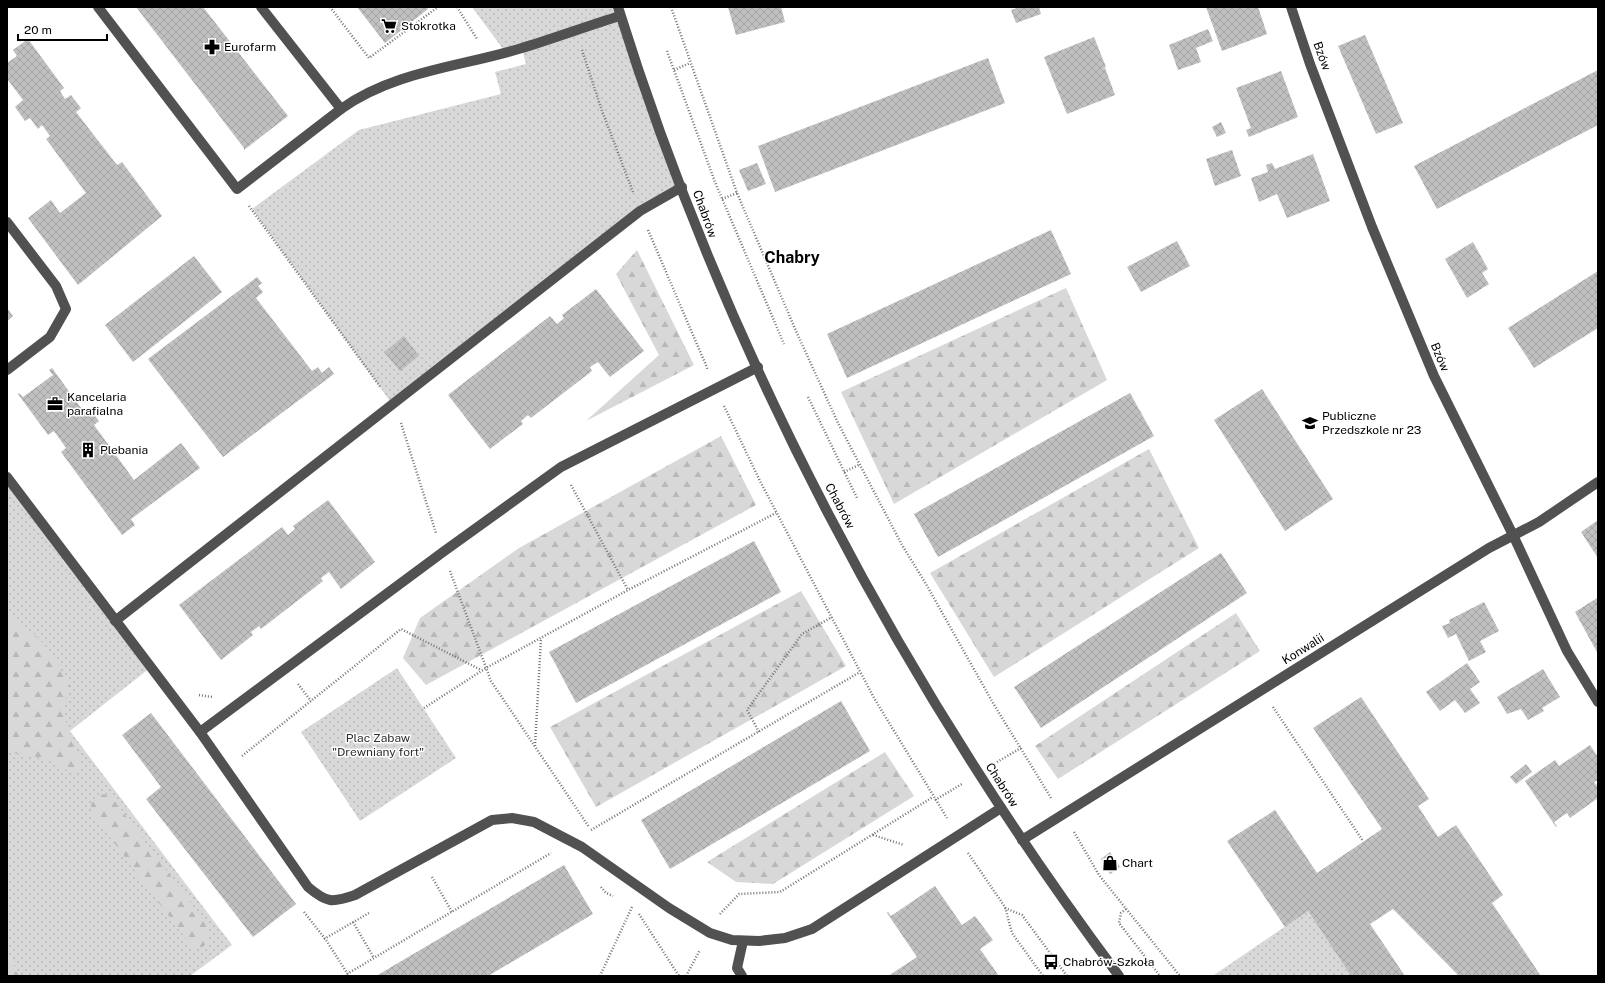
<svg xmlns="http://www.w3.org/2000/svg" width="1605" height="983" viewBox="0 0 1605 983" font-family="'Public Sans',sans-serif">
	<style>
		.grass { fill: url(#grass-dots) }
		.forest { fill: url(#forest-firs) }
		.building { fill: url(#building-cross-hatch) }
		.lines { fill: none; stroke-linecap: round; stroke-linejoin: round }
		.path { stroke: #737373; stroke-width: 2.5; stroke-dasharray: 1 2; stroke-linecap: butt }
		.minor { stroke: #515151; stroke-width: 10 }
		.labels { text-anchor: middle; stroke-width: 3; stroke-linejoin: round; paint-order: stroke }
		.poi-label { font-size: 12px; fill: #000; stroke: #fff; text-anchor: start }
		.street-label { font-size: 12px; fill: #000; stroke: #fff }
		.park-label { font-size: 12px; fill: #2f2f2f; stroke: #fff }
		.district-label { font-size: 16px; font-weight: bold; fill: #000; stroke: #fff }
	</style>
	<defs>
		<pattern id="grass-dots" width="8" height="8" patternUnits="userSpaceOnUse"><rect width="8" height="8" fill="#d8d8d8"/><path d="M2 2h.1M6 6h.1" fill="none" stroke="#b8b8b8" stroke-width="1.8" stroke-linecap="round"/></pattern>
		<pattern id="forest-firs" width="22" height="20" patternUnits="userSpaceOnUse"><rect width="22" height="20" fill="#d8d8d8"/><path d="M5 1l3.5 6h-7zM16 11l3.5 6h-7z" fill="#b8b8b8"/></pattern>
		<pattern id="building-cross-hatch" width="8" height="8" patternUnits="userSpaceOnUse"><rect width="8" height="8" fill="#c0c0c0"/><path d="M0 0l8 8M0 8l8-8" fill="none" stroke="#a3a3a3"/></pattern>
	</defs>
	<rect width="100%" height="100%" fill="#fff"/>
	<g class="grass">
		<polygon points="472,7 618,7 682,187 640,211 392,404 252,209 359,130 501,94 495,72 526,64 522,49 506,53"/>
		<polygon points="7,477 150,668 70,731 232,945 190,976 20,976 7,956"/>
		<polygon points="397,668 456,758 360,821 301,732"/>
		<polygon points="1308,911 1351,976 1215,976 1214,975"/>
	</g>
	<g class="forest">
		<polygon points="637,250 694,365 586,421 659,355 616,274"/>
		<polygon points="1066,288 1107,380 894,504 841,392"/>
		<polygon points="721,436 756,505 426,685 403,658 420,618 519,548"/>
		<polygon points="1149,449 1199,548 994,677 930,573"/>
		<polygon points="801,591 846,666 596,807 550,727"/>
		<path d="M7,611C17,625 24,625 35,635C51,649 60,670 71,687L65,701L63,714L83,768L73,773L43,758L7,752V666L11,662L7,654Z"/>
		<polygon points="1236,613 1260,651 1058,779 1035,746"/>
		<polygon points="885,752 914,796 773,884 736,882 707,862"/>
		<path d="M100,794L111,796L208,926L209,940L202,948H193L91,812C90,803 93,799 100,794Z"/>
		<polygon points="7,956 20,976 7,976"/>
	</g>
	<g class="building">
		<polygon points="136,7 203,7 288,116 244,150 244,148"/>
		<polygon points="357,7 427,7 428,9 385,43"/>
		<polygon points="728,7 781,7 785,22 736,35"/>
		<polygon points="1020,7 1039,7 1041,14 1016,23 1011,10"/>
		<polygon points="1206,7 1258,7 1267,34 1222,51"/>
		<polygon points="1208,29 1213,41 1196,48 1201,62 1178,70 1169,45"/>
		<polygon points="1365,35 1403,123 1376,134 1338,46"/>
		<polygon points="1094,37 1106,67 1100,70 1105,68 1115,95 1067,114 1044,57"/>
		<polygon points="28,39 64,88 60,91 65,99 71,95 81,108 76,112 117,165 122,162 162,216 78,285 28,218 51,200 60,213 86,193 46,139 50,136 42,125 38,129 30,118 25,121 15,107 23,100 8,80 7,81 7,63 17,56 13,50"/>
		<polygon points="988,58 1005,103 775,192 758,146"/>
		<polygon points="1598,70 1598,125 1437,209 1414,166"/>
		<polygon points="1281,71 1298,117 1249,137 1246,130 1251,128 1236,88"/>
		<polygon points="1221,122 1226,133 1217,137 1212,127"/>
		<polygon points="1232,150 1241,176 1215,186 1206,159"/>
		<polygon points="1313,154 1330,201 1287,218 1277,194 1259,202 1251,178 1268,172 1266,165 1272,163 1275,169"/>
		<polygon points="757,163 766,184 748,191 739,170"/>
		<polygon points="1051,230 1071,274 847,378 827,334"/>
		<polygon points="1177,241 1190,266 1141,292 1127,267"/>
		<polygon points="1473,242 1488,269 1482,273 1489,284 1467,298 1445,259"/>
		<polygon points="194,256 222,292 133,362 105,325"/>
		<polygon points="1598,271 1598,328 1534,368 1508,328"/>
		<polygon points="257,277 262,283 258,286 263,292 256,298 312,371 318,367 322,373 329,367 334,374 223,457 148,359"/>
		<polygon points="596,289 644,351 610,377 598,362 590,367 592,371 531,418 528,415 521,421 523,424 490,449 448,395 550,316 557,324 564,318 562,315"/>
		<polygon points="7,308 13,316 7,321"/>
		<polygon points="404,336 419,356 400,371 384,352"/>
		<polygon points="52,368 84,412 89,408 99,421 94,425 134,480 181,443 200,468 131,519 135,525 122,535 61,452 66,448 54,431 48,435 18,394 19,393 23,397 53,375 49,370"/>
		<polygon points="1262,389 1333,499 1285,531 1214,420"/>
		<polygon points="1130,393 1154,436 938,557 914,514"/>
		<polygon points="328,500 375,562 341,589 329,572 321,578 323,581 261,629 259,626 251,632 253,635 221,660 179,605 282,527 288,535 295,529 293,526"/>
		<polygon points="1598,520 1598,558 1581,532"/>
		<polygon points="754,541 781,592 576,703 549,652"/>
		<polygon points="1221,553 1247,593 1041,728 1014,687"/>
		<polygon points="1597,598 1598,599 1598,654 1575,612"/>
		<polygon points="1484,602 1499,631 1480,641 1486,652 1469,661 1456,634 1448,638 1442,626 1450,623 1449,620"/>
		<polygon points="1467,663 1480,682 1470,689 1480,703 1465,713 1455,700 1440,711 1426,692"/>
		<polygon points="1543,669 1560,697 1542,708 1544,711 1528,720 1521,709 1507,714 1497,697"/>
		<polygon points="1361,697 1429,799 1418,806 1438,837 1456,825 1503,895 1492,903 1541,976 1459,976 1393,909 1370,924 1405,976 1351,976 1308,911 1285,927 1227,841 1275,810 1317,873 1382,829 1313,728"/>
		<polygon points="841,701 870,751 670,869 641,820"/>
		<polygon points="151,713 296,904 253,937 146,799 161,787 122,735"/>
		<polygon points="1590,745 1598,757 1598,780 1594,782 1598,787 1598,798 1570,818 1567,813 1554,822 1557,826 1556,827 1525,781 1555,760 1559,766"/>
		<polygon points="1526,764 1532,772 1516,784 1510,777"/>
		<polygon points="1110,852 1120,867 1110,874 1101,859"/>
		<polygon points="564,865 593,914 488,976 376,976"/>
		<polygon points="935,886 962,925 975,916 993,940 980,949 999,976 888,976 917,957 887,913 888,912 891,916"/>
	</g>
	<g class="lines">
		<g class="path">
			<polyline points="330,7 369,58 438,7"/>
			<polyline points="457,7 477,39"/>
			<polyline points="671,7 737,193 796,331 838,423 902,545 926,584 993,703 1051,798"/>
			<polyline points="582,50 601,108 633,192"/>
			<polyline points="667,51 715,182 784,344"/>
			<polyline points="674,70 690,63"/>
			<polyline points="722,199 737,193"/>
			<polyline points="249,206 381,388"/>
			<polyline points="648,230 708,370"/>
			<polyline points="808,397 857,498"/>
			<polyline points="724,406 760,481 874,698 947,818"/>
			<polyline points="401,423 436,533"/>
			<polyline points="844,472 859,465"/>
			<polyline points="571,485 628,590"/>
			<polyline points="450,571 491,681 589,827"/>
			<polyline points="298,684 311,701"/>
			<polyline points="199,695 212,697"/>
			<polyline points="1273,707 1363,841"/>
			<polyline points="424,708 486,668 628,590 776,513"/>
			<polyline points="759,732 747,710 802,634 832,617"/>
			<polyline points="535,746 541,638"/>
			<polyline points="242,756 401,629 481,670"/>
			<polyline points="997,762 1021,748"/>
			<polyline points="935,800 962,784"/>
			<polyline points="591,830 860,672"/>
			<polyline points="1074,832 1099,875 1180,976"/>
			<polyline points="873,835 904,845"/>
			<polyline points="968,853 1005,907 1012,933 1043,976"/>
			<polyline points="432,877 452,912"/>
			<polyline points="601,887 606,893 613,896"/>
			<polyline points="1005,908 1022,915 1067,976"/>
			<polyline points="1126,909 1121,913 1119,923 1160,976"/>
			<polyline points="304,912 326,940 349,976"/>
			<polyline points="639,914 679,976"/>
			<polyline points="720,914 739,894 780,892 933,797"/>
			<polyline points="353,922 374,958"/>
			<polyline points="324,939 369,913"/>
			<polyline points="347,974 551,853"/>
			<polyline points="600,976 632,907"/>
			<polyline points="686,976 700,950"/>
		</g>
		<g class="minor">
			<polyline points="98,7 237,189 341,109"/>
			<path d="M261,7L341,109C394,71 460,67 522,48C555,38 587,26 620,16"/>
			<path d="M618,7C726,354 902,685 1119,976"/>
			<polyline points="1291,7 1310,64 1372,227 1434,376 1513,535 1567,651 1598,702"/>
			<polyline points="7,222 56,286 66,309 50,337 7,370"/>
			<path d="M7,477L200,732L308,887C327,903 332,903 355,895L492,820L512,818L534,822L582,847L669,908L710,933L732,940L759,941L785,938L812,929L1001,808"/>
			<polyline points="115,621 640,211 682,187"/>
			<polyline points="200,732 443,552 561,467 758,367"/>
			<polyline points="1022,840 1489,548 1539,522 1598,482"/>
			<polyline points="742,976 737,968 743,941"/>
		</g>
	</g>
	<defs>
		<symbol id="supermarket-bare" viewBox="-9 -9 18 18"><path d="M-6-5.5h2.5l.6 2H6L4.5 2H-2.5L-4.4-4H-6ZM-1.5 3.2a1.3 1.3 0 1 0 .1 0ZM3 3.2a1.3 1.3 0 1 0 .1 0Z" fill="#000" stroke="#fff" stroke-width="2.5" paint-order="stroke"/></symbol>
		<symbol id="pharmacy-bare" viewBox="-9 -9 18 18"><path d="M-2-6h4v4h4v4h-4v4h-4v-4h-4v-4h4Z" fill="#000" stroke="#fff" stroke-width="2.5" paint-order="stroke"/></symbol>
		<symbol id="office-bare" viewBox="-9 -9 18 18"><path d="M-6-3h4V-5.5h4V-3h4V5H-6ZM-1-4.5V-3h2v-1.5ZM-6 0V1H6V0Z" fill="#000" stroke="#fff" stroke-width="2.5" paint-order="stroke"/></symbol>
		<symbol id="school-bare" viewBox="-9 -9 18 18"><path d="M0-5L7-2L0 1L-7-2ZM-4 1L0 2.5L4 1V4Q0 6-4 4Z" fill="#000" stroke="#fff" stroke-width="2.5" paint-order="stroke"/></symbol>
		<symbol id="building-bare" viewBox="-9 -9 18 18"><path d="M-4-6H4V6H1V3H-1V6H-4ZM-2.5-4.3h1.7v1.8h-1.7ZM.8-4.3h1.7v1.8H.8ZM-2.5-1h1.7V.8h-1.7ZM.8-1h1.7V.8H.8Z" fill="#000" stroke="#fff" stroke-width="2.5" paint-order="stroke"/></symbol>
		<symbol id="shop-bare" viewBox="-9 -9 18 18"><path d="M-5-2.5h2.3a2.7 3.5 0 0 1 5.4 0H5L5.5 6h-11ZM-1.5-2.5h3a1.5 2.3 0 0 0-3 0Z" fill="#000" stroke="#fff" stroke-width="2.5" paint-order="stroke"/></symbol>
		<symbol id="bus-bare" viewBox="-9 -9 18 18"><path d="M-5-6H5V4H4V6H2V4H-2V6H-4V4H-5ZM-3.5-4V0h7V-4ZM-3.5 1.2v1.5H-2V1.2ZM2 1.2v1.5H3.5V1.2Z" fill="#000" stroke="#fff" stroke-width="2.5" paint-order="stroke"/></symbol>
	</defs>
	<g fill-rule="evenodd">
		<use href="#supermarket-bare" x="378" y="15" width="22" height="22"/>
		<use href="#pharmacy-bare" x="201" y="36" width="22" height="22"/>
		<use href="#office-bare" x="44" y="393" width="22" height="22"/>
		<use href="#school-bare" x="1299" y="412" width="22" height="22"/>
		<use href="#building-bare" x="77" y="439" width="22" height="22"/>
		<use href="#shop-bare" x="1099" y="852" width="22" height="22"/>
		<use href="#bus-bare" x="1040" y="951" width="22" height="22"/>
	</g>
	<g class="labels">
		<g class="poi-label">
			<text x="401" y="30">Stokrotka</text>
			<text x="224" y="51">Eurofarm</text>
			<text x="67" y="401">Kancelaria<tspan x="67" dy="14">parafialna</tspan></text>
			<text x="1322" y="420">Publiczne<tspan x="1322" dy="14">Przedszkole nr 23</tspan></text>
			<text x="100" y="454">Plebania</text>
			<text x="1122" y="867">Chart</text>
			<text x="1063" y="966">Chabrów-Szkoła</text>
		</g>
		<g class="street-label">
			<text transform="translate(1322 56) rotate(70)" y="4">Bzów</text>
			<text transform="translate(705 214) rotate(70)" y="4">Chabrów</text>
			<text transform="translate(1440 357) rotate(67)" y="4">Bzów</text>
			<text transform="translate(840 506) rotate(62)" y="4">Chabrów</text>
			<text transform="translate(1303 649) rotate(-32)" y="4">Konwalii</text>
			<text transform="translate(1002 785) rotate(57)" y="4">Chabrów</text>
		</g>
		<g class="park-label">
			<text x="378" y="742">Plac Zabaw<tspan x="378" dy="14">"Drewniany fort"</tspan></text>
		</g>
		<g class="district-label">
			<text x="792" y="263">Chabry</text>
		</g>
	</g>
	<rect width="1605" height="983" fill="none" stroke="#000000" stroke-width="16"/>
	<path d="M18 34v6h89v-6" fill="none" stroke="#000000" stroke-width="2"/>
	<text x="24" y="34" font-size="12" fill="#000000" stroke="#ffffff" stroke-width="3" paint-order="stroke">20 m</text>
</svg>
